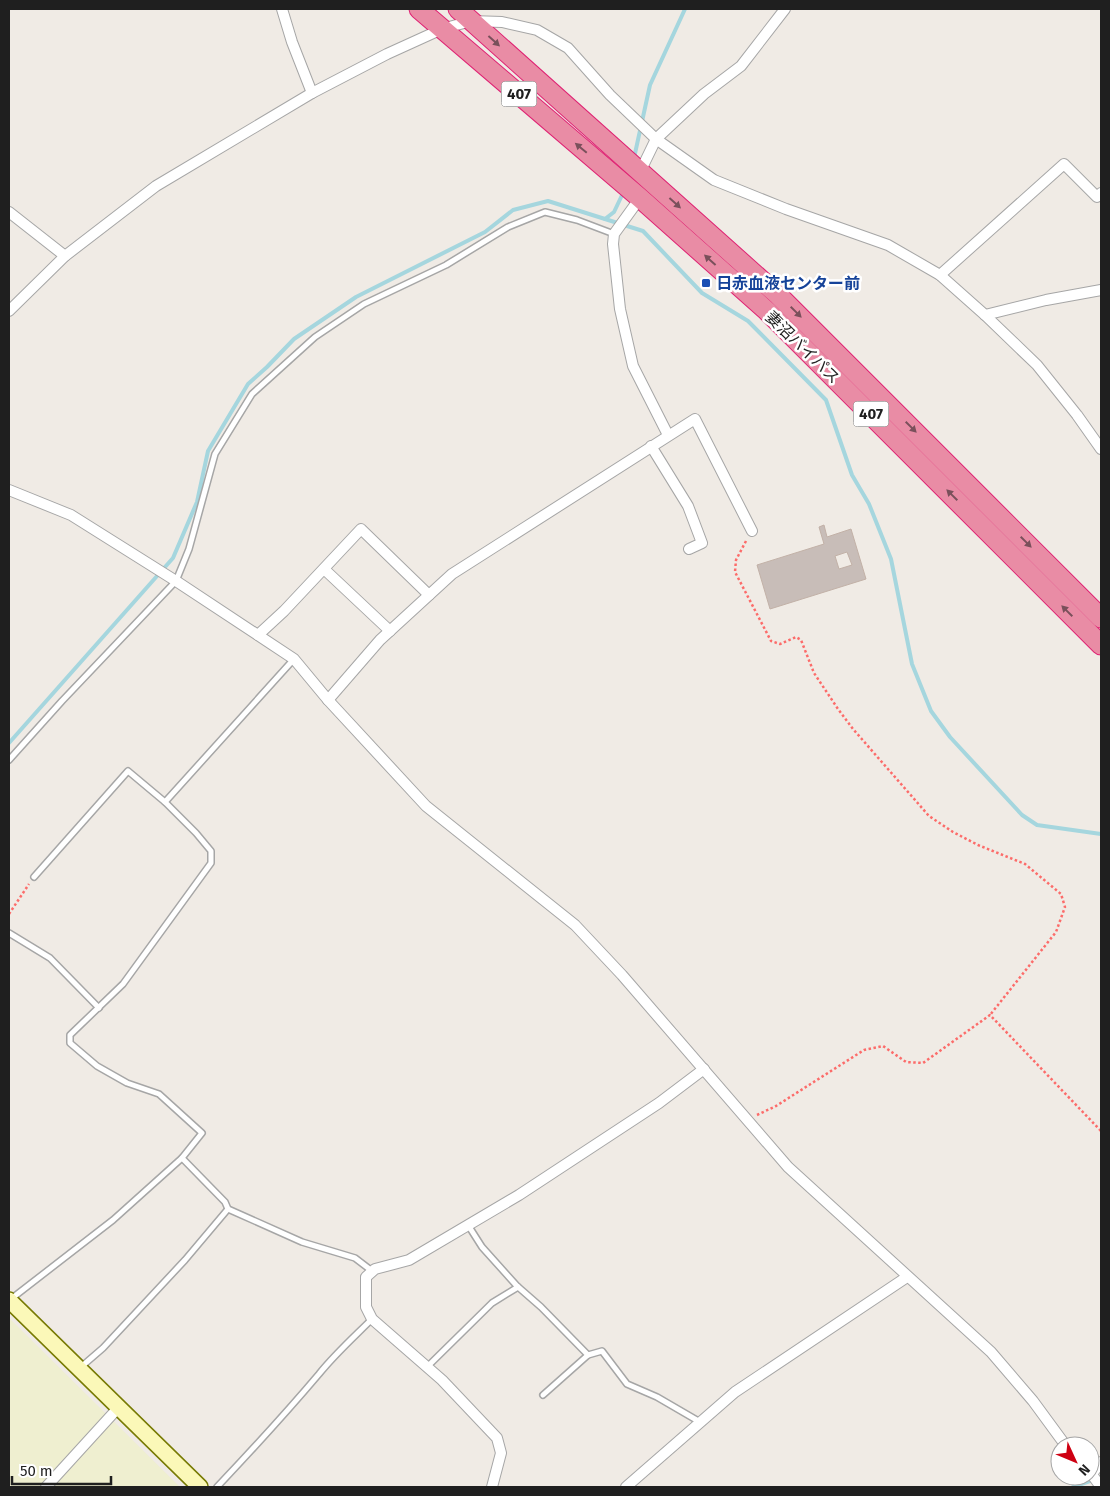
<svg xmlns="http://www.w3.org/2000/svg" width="1110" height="1496" viewBox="0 0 1110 1496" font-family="'Fira Sans','Noto Sans JP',sans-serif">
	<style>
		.farmland { fill: #efefd0 }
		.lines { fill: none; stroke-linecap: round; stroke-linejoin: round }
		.stream { stroke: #a5d6de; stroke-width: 4 }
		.building { fill: #c8bdb8; stroke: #c2b1a7; fill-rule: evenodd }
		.lane-casing { stroke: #a6a6a6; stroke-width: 8 }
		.street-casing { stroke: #a6a6a6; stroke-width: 12 }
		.secondary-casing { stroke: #777a03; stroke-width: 18 }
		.highway-casing { stroke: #df2273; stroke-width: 21 }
		.path { stroke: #fc6c6a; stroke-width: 2.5; stroke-dasharray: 2.5 2.5; stroke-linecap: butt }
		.lane { stroke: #fff; stroke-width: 5 }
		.street { stroke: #fff; stroke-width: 10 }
		.secondary { stroke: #fbf8b8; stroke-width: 15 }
		.highway { stroke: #e98ca5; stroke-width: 19 }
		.oneway { fill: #7a505b }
		.transit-dot { fill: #1a4fb4; stroke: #fff; stroke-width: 2 }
		.labels { text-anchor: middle; stroke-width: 5; stroke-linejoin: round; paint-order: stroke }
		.shield { fill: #fff; stroke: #626262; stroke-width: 1 }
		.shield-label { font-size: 15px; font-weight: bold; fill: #1f1f1f }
		.transit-label { font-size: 16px; font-weight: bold; fill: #164399; stroke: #fff; text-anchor: start }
		.street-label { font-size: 16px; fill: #1f1f1f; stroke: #fff }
	</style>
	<rect width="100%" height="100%" fill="#f0ebe5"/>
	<polygon class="farmland" points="9,1318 180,1487 9,1487"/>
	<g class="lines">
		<g class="stream">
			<polyline points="634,158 650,85 685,9"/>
			<polyline points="605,219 614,212 624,191"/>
			<polyline points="9,743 173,558 197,502 208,451 248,384 267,367 294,339 356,297 485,232 513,210 548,201 643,231 702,293 748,321 826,400 852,475 869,504 891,559 912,664 931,711 950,737 1022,815 1037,825 1101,834"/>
			<polyline points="1073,1487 1101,1477"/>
		</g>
	</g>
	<path class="building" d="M824,525L827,537L851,529L866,579L770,609L757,565L824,544L819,527ZM847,552L852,565L839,569L835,556Z"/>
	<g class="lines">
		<defs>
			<g id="lane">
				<polyline points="9,760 62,701 176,581 189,549 215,454 252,394 315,337 364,304 446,265 508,227 545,212 577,220 614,234"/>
				<polyline points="165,802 196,833 211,851 211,863 123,984 70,1035 70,1043 97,1066 127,1083 159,1094 202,1133 182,1158 225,1202 228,1209 302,1242 355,1258 372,1271"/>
				<polyline points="34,877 128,771 165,802 294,659"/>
				<polyline points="9,933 50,958 99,1008"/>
				<polyline points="468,1225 482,1247 517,1286 541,1307 588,1355"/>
				<polyline points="11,1299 113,1220 182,1158"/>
				<polyline points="81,1367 103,1348 185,1260 228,1209"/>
				<polyline points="427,1367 492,1303 518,1287"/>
				<polyline points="543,1395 588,1355 602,1351 627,1384 657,1397 700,1422"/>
				<path d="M217,1487C252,1450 286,1413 319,1374C335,1354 354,1337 372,1319"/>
			</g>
			<g id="street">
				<polyline points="282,9 292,42 312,93"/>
				<polyline points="640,172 656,139 704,94 741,66 785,9"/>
				<polyline points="640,198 614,234 613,244 620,309 633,366 668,435"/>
				<polyline points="9,212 65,256"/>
				<polyline points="940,275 1064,164 1097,197 1101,193"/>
				<polyline points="9,311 65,256 156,186 312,93 387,54 442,29 471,21 502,22 537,30 568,48 610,95 656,139 714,180 786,209 888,245 940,275 985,315 1037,365 1077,415 1101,449"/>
				<polyline points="985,315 1046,300 1101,290"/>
				<polyline points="651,446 688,506 702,543 689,549"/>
				<polyline points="9,490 71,515 176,581 294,659 328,700 426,806 575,925 622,975 788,1167 991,1352 1033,1401 1066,1446"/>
				<polyline points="324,569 390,631"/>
				<polyline points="258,635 284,611 361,529 429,595"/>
				<polyline points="328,700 380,640 452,574 695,419 752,531"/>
				<polyline points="1090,1472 1101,1487"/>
				<polyline points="1092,1474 1101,1462"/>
				<polyline points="46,1487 118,1408"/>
				<polyline points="492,1487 501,1453 497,1438 442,1380 372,1319 366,1307 366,1277 375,1269 409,1260 519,1195 659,1103 704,1069"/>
				<polyline points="626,1487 735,1392 907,1277"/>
			</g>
			<polyline id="secondary" points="9,1300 200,1487"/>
			<g id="highway">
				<polyline points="419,9 640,198 767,311 1101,645"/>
				<polyline points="458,9 778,295 1101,618"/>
			</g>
		</defs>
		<use href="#lane" class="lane-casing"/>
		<use href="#street" class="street-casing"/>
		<use href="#secondary" class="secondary-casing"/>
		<use href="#highway" class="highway-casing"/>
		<g class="path">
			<polyline points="746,541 736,560 735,572 771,641 780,644 796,637 801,640 814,673 838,709 853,729 929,816 953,832 978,845 1025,864 1061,894 1065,907 1056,932 990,1015"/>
			<polyline points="9,914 29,884"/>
			<polyline points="757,1115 776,1106 864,1050 883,1046 906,1062 923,1063 990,1015 1101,1131"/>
		</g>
		<use href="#lane" class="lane"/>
		<use href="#street" class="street"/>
		<use href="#secondary" class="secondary"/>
		<use href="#highway" class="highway"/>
	</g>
	<defs><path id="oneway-solid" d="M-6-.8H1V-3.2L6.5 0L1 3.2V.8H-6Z" transform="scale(1.25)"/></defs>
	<g class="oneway">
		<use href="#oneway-solid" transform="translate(494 41) rotate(42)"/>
		<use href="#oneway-solid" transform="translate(581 148) rotate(-140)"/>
		<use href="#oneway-solid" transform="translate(675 203) rotate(42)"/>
		<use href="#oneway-solid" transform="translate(710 260) rotate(-138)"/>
		<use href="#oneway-solid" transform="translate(796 312) rotate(45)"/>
		<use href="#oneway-solid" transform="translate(911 427) rotate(45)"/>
		<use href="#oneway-solid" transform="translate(952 495) rotate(-135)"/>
		<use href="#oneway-solid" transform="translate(1026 542) rotate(45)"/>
		<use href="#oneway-solid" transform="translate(1067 611) rotate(-135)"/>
	</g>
	<rect class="transit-dot" x="701" y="278" width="10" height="10" rx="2.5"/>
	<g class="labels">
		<g class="shield">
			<rect x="501.5" y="81.5" width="35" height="25" rx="4"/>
			<rect x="853.5" y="401.5" width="35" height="25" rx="4"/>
		</g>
		<g class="shield-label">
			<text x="519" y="99">407</text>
			<text x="871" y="419">407</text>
		</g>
		<g class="transit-label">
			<text x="716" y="289">日赤血液センター前</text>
		</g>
		<g class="street-label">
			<text transform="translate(803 347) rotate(44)" y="6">妻沼バイパス</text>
		</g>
	</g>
	<rect width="1110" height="1496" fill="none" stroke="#1f1f1f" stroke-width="20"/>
	<g transform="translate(1075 1461) rotate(134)"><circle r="24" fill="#ffffff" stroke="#a5a5a5"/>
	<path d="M0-4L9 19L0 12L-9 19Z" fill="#ce0012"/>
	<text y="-8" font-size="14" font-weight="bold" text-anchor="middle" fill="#1f1f1f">N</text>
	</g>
	<path d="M12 1476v8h99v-8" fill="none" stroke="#1f1f1f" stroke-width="2.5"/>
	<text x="20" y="1476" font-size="15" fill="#1f1f1f" stroke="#ffffff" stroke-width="4" paint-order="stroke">50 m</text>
</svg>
